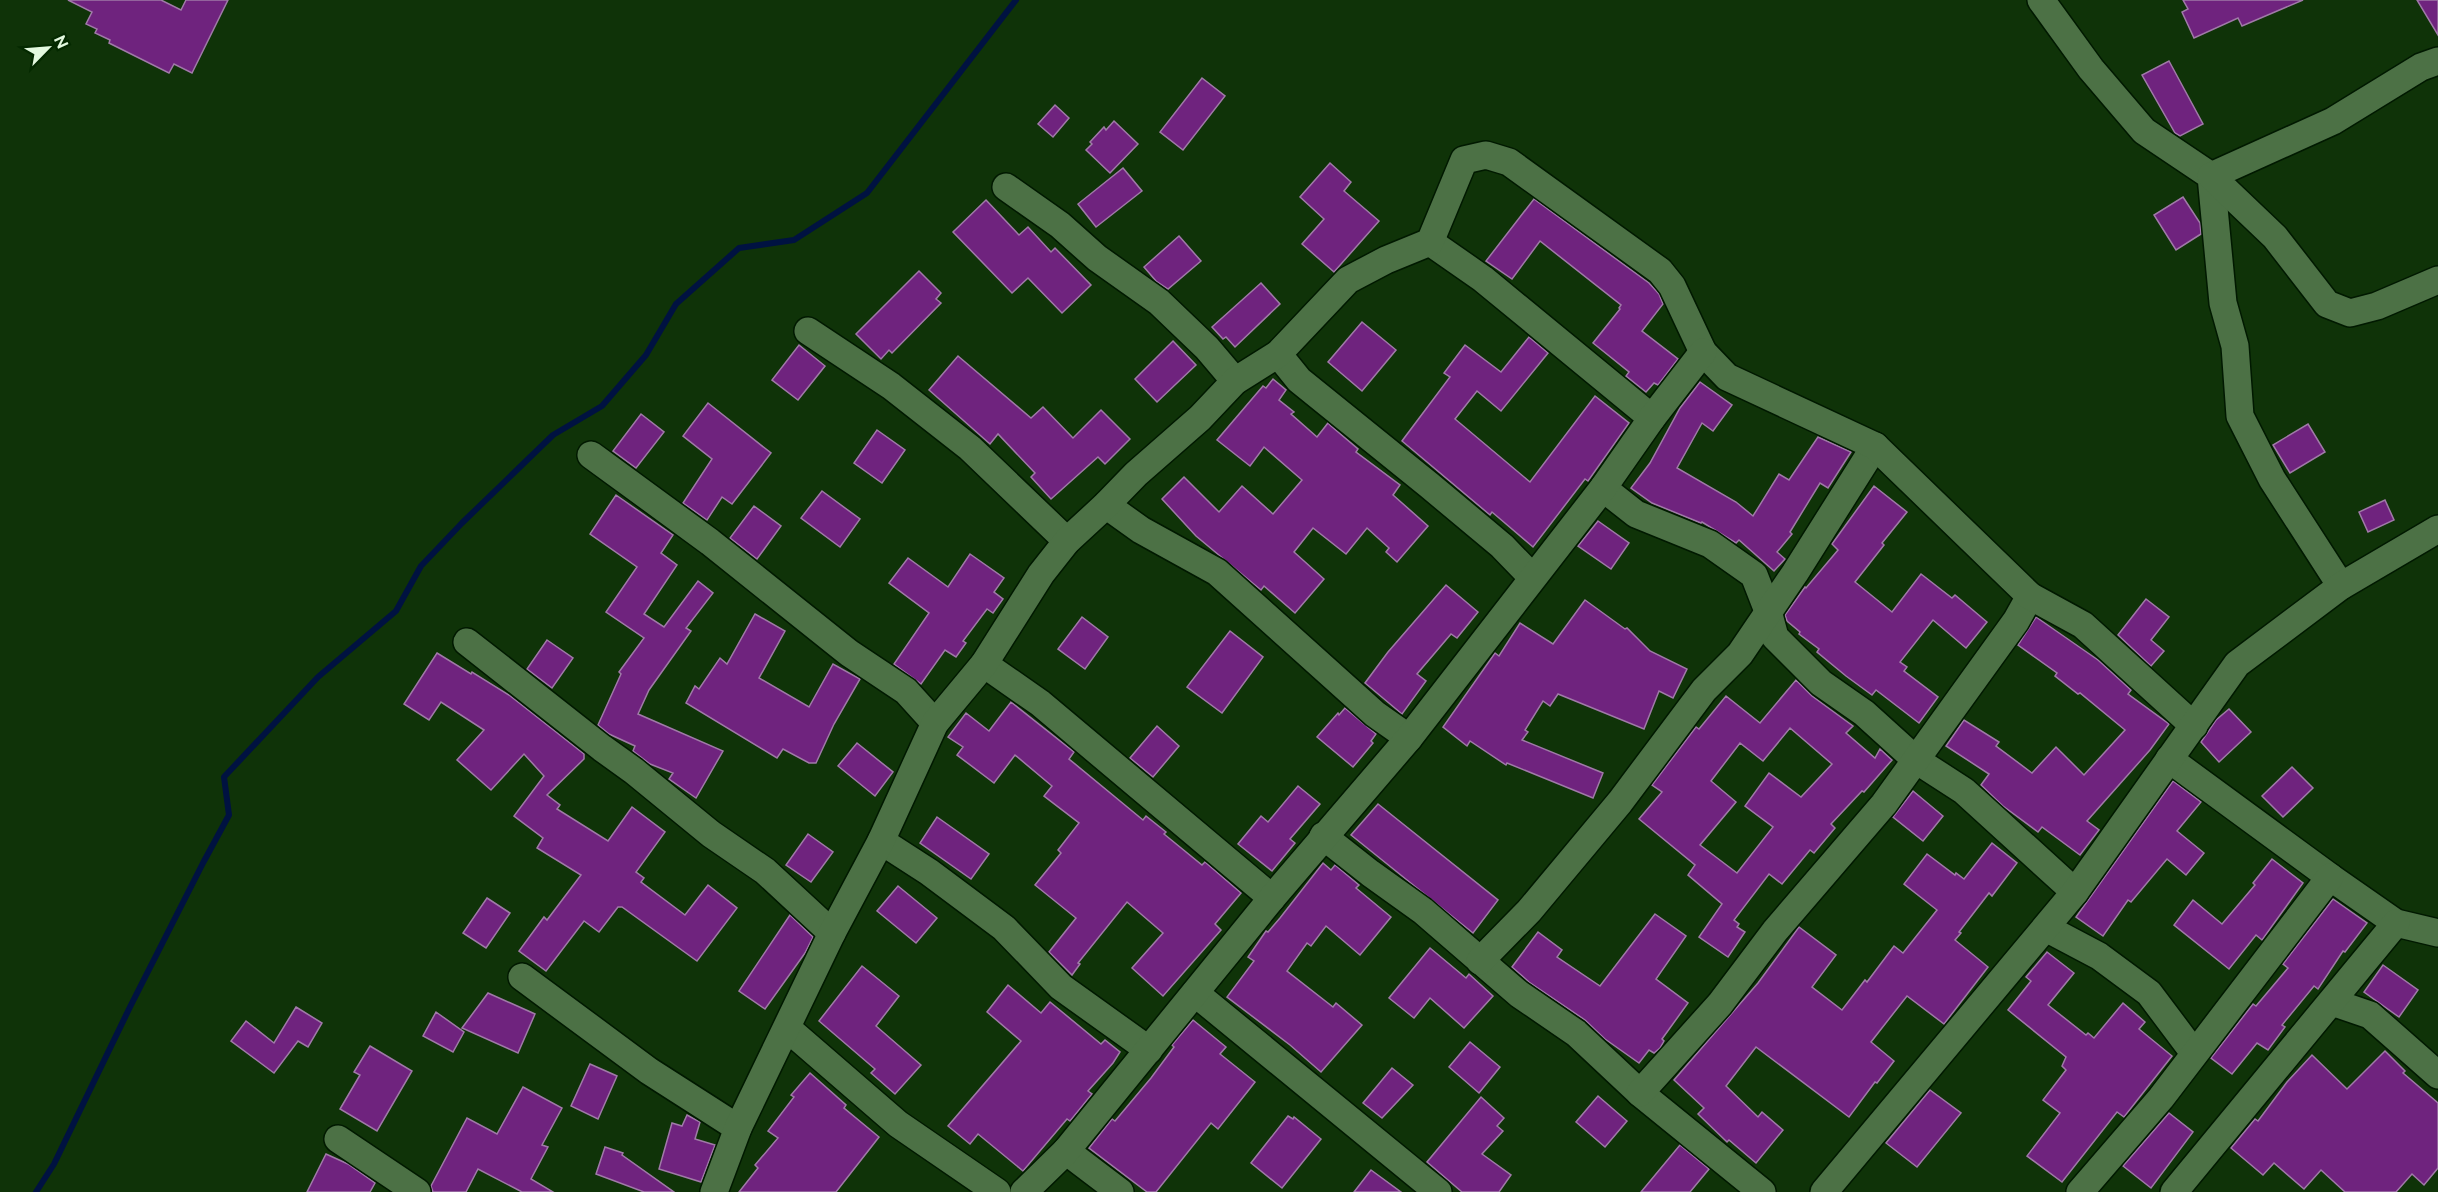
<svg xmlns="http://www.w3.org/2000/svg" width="2438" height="1192" viewBox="0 0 2438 1192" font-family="Raleway,sans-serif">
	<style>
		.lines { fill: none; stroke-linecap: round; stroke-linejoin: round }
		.stream { stroke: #001241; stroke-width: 6 }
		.building { fill: #6f237e; stroke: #a07aa8; stroke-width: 1.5; fill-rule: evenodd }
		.minor-casing { stroke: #011900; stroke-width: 30 }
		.minor { stroke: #4c7145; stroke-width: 27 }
	</style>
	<rect width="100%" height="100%" fill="#0f3308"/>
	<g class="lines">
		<polyline class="stream" points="36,1192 54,1164 130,1007 203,863 229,815 224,777 318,677 396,611 421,566 462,523 553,435 602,406 646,355 676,304 739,248 794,240 867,193 1016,0"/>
	</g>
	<g class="building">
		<polygon points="68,0 161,0 181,10 186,0 228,0 192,73 174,64 169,73 109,43 110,40 95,33 97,29 86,24 92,12"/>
		<polygon points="2183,0 2303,0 2242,26 2238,18 2194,38 2182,12 2188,9"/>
		<polygon points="2417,0 2438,0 2438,35"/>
		<polygon points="2169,61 2203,124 2180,136 2175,133 2142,75"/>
		<polygon points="1202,78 1225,96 1183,150 1160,132"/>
		<polygon points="1055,105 1069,118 1053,137 1038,124"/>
		<polygon points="1114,121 1138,144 1110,173 1086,150 1092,144 1090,142 1104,127 1106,130"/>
		<polygon points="1330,163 1351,182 1344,191 1379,221 1334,272 1302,244 1324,219 1300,197"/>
		<polygon points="1123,168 1142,191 1096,227 1078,204"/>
		<polygon points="2183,197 2200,223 2201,234 2176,250 2154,215"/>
		<polygon points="1534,199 1649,283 1659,294 1663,304 1642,331 1678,359 1658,385 1654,383 1646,392 1626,376 1629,372 1593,343 1620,309 1619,308 1621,305 1540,241 1512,279 1486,261"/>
		<polygon points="986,200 1019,235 1028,227 1051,252 1055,248 1091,285 1062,313 1028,278 1012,293 953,232"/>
		<polygon points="1179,236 1201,261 1168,289 1156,281 1144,267"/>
		<polygon points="919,271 941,293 936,299 941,303 892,353 889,350 881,359 856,334"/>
		<polygon points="1261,283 1280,304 1235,347 1226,337 1223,339 1212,327"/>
		<polygon points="1362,322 1396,350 1362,391 1328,362"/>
		<polygon points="1529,337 1548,353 1501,411 1477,391 1455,419 1530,482 1595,396 1629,423 1588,481 1585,479 1533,547 1492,512 1490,515 1402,441 1450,377 1444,373 1465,345 1501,372"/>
		<polygon points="1173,341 1196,365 1157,402 1135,379"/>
		<polygon points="799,345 825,366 798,400 772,380"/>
		<polygon points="958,356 1031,418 1043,407 1073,438 1101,410 1130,439 1105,464 1098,457 1051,499 1031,477 1035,473 998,434 990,444 929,390"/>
		<polygon points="1273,379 1286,390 1279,400 1294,412 1291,414 1317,437 1328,423 1331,426 1358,449 1356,452 1400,485 1393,495 1428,526 1397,562 1386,552 1389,548 1367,528 1346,554 1313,528 1294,552 1324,579 1295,613 1264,586 1261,590 1196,536 1162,499 1184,477 1219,512 1242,486 1273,514 1302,480 1264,447 1250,466 1217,440 1263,386 1266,388"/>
		<polygon points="1700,382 1732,405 1713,431 1702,423 1677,468 1736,502 1753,516 1779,474 1789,480 1818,437 1851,452 1828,488 1820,483 1790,532 1792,534 1777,552 1785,559 1774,571 1739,540 1736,543 1702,522 1701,523 1652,503 1631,488 1650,463 1680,408"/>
		<polygon points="708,403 771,453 732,504 722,497 707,520 683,503 712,459 683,436"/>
		<polygon points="641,414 664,432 636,468 613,451"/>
		<polygon points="2308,424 2325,452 2290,473 2273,445"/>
		<polygon points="877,430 905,450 882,483 854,463"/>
		<polygon points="1874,486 1907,512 1882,543 1884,545 1855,582 1892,612 1921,574 1952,598 1955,595 1987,622 1966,648 1933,620 1900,662 1907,667 1904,671 1938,697 1919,723 1876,690 1872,695 1846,676 1817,652 1819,649 1799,634 1800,632 1787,621 1785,615 1805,587 1806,588 1838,550 1832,544"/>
		<polygon points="822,491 860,519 840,547 801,518"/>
		<polygon points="616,495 673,535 661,553 677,565 644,614 664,627 698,581 713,593 686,628 691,631 649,690 638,714 723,751 696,798 669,779 673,773 650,764 633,751 635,746 609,734 598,725 621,674 619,672 644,638 606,612 637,567 590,534"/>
		<polygon points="2385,500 2394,520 2368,532 2359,512"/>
		<polygon points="754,506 781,526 757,559 730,538"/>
		<polygon points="1598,521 1629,543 1611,569 1578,546"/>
		<polygon points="970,554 1004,578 994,592 1003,599 993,613 987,609 963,641 966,643 956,657 945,650 921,684 894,664 929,613 889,583 908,558 948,587"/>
		<polygon points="1446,585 1478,612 1457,638 1451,634 1417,674 1426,681 1402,714 1365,683 1388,652"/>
		<polygon points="2146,599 2169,617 2151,640 2164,651 2151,666 2118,635"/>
		<polygon points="1585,600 1625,629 1627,628 1650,651 1687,669 1673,698 1659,691 1644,729 1558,694 1550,706 1543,701 1525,730 1528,732 1522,740 1603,773 1593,798 1507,763 1506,765 1470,741 1467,746 1443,727 1495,653 1499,656 1520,623 1553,644"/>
		<polygon points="755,614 785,631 759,678 809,707 833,664 860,679 834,724 816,763 809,763 783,749 777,758 686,703 695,686 699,689 720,658 727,664"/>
		<polygon points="1082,617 1108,637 1085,669 1058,649"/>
		<polygon points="2036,617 2098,660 2131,690 2128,694 2169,724 2150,750 2087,821 2099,830 2080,855 2042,827 2038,832 2003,806 1981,785 1989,774 1946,746 1964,720 1999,742 1996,746 2032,773 2056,747 2084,775 2125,730 2080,693 2078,694 2055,676 2057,673 2018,645"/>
		<polygon points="1230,631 1263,657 1222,713 1187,687"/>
		<polygon points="547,640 573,658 552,688 527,669"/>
		<polygon points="437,653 471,674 472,672 509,695 584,754 584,759 547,795 560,805 557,809 608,841 632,807 665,832 636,872 644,878 641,882 685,915 708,885 737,908 697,961 622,907 618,907 599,932 584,921 546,971 519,951 544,917 547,920 581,875 537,848 543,838 514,816 544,776 524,754 491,790 457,760 484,730 441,702 429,720 404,704"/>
		<path d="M1796,680L1812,696L1853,726L1846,733L1875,758L1880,749L1892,760L1864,792L1862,791L1831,824L1835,828L1814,853L1810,850L1782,884L1769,874L1734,920L1739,924L1737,927L1745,932L1728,957L1699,937L1722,904L1688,875L1695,865L1639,819L1662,792L1652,785L1696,727L1699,729L1726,696L1760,723ZM1790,728L1832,764L1801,797L1769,773L1745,806L1773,827L1737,873L1700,845L1736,802L1711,781L1740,743L1763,761Z"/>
		<polygon points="1011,702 1074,752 1069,759 1143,820 1146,816 1166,832 1164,834 1202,865 1205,862 1241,893 1215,924 1221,930 1163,996 1132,968 1163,933 1127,902 1078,963 1080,964 1072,975 1049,952 1076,918 1035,885 1061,853 1058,850 1079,823 1044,796 1052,786 1015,755 994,783 957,755 963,747 948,737 966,713 989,731"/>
		<polygon points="1345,708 1376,734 1371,741 1373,743 1353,767 1317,737 1338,713 1339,715"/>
		<polygon points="2229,709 2251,732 2219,762 2201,742 2216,720"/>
		<polygon points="1157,726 1179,746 1153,777 1130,758"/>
		<polygon points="857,743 893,772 875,796 838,766"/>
		<polygon points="2292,767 2313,788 2283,817 2262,796"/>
		<polygon points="2173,781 2201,802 2177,831 2204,853 2186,875 2167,859 2131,902 2128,900 2103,936 2076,917"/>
		<polygon points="1298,786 1320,804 1290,839 1295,843 1272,871 1238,844 1261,816 1268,822"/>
		<polygon points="1913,791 1943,816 1923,841 1893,817"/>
		<polygon points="1378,804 1498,900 1473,933 1351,835"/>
		<polygon points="937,817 989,854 971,879 920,843"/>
		<polygon points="808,834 833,852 811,882 786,865"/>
		<polygon points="1992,843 2017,863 1992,896 1989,893 1959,932 1961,933 1955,940 1988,967 1944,1024 1907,996 1871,1042 1894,1061 1877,1083 1875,1082 1849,1117 1756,1047 1726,1086 1758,1117 1762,1112 1783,1130 1756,1163 1729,1140 1727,1142 1698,1114 1704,1108 1674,1080 1758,983 1799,927 1836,955 1812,987 1842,1010 1865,980 1867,982 1894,946 1903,953 1937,910 1904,884 1927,854 1955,875 1956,873 1964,879"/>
		<polygon points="2272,859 2303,883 2262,940 2256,935 2229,969 2174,925 2193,900 2222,924 2255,885 2253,883"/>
		<polygon points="1323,863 1331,870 1335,865 1359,885 1356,888 1391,917 1360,955 1326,926 1311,946 1307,943 1287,971 1333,1007 1336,1003 1362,1025 1321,1072 1290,1045 1227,997 1254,961 1248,957 1266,931 1268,932 1280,918"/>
		<polygon points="898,886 937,918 916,943 877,911"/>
		<polygon points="487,898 510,913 486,948 463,933"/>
		<polygon points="2333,899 2367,923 2345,952 2343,951 2318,989 2314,986 2282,1025 2285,1027 2268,1050 2257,1043 2232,1074 2211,1058 2253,1004 2256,1006 2288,968 2283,964"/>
		<polygon points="1655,914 1686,936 1656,979 1688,1003 1662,1039 1664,1041 1660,1048 1654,1053 1649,1050 1639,1063 1605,1039 1585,1020 1529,982 1512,967 1538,932 1562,950 1557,957 1600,986"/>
		<polygon points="790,915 813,937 805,953 765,1009 739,991"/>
		<polygon points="1430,948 1466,978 1469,974 1493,996 1464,1028 1430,998 1414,1018 1389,998"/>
		<polygon points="2047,952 2074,973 2048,1005 2086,1035 2088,1033 2094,1038 2123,1003 2145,1022 2139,1029 2172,1056 2124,1117 2117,1112 2062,1182 2027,1156 2060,1113 2043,1100 2066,1070 2062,1066 2066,1057 2008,1010 2031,981 2026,977"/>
		<polygon points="2383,965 2418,990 2399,1017 2364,992"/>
		<polygon points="862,966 899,996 876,1026 921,1065 895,1094 871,1073 875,1069 819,1021"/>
		<polygon points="1008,985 1041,1013 1050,1002 1101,1044 1105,1040 1120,1052 1113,1063 1088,1091 1092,1094 1070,1121 1067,1119 1023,1171 978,1134 970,1144 948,1126 1021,1041 987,1012"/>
		<polygon points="488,993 535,1014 518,1053 462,1028"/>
		<polygon points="296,1007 322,1023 308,1047 298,1041 274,1073 231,1041 246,1021 274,1043"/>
		<polygon points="436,1012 464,1032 453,1052 423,1036"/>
		<polygon points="1193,1020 1226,1047 1220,1054 1255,1082 1218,1129 1211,1123 1156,1192 1147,1192 1089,1148 1112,1119 1115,1121 1151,1078 1174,1047 1172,1045"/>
		<polygon points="1470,1042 1500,1067 1479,1093 1449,1067"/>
		<polygon points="370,1046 412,1071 377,1131 340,1109 360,1075 354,1072"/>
		<polygon points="2385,1051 2405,1071 2403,1073 2438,1103 2438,1168 2424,1185 2412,1174 2396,1192 2345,1192 2321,1170 2304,1189 2274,1163 2263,1175 2231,1148 2255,1119 2258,1121 2287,1082 2312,1055 2347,1089"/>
		<polygon points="590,1064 617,1076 598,1119 571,1106"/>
		<polygon points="1392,1068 1413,1085 1382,1118 1363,1103"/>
		<polygon points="810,1073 846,1105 844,1108 879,1137 836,1192 739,1192 758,1168 755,1165 778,1138 768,1131 794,1097 791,1095"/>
		<polygon points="523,1087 562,1108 542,1145 548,1147 531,1179 553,1192 522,1192 478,1169 466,1192 433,1192 431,1186 467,1118 497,1134"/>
		<polygon points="1930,1090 1961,1113 1917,1167 1886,1143"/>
		<polygon points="1598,1096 1627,1121 1605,1147 1576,1122"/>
		<polygon points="1481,1097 1504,1118 1497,1126 1503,1131 1482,1154 1511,1175 1499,1192 1462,1192 1427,1162"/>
		<polygon points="2169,1113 2193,1132 2151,1188 2123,1166"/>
		<polygon points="687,1115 700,1122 695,1139 715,1145 701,1182 659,1169 672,1123 682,1126"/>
		<polygon points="1288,1116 1293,1119 1294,1117 1321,1139 1282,1188 1251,1163"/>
		<polygon points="1680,1145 1709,1169 1690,1192 1641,1192"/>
		<polygon points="605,1147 623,1153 622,1155 674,1192 644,1192 596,1174"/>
		<polygon points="326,1154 348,1164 375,1183 370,1192 307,1192"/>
		<polygon points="1371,1170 1401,1192 1354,1192"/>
	</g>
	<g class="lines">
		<defs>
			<g id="minor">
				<polyline points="2041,0 2091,69 2144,131 2211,176 2223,303 2235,346 2240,416 2272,479 2341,586"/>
				<polyline points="2438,61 2421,67 2333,121 2211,176 2275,237 2327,304 2350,313 2377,306 2438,280"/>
				<polyline points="1006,187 1060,225 1097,258 1159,302 1207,348 1235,381"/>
				<polyline points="1430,242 1483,279 1652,418"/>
				<polyline points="808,331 891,386 970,448 1067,541"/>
				<polyline points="1278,354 1299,380 1429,485 1502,546 1532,577"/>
				<polyline points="591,455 710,542 849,653 906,691 935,723"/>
				<polyline points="1603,488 1636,514 1710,544 1754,575 1768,611 1775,637 1821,683 1864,713 1916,760 1964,791 2075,892"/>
				<polyline points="1106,505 1141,530 1217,572 1375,714 1409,738"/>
				<polyline points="467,642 602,748 634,771 711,834 765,871 832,933"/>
				<polyline points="984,664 1040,703 1272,898"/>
				<polyline points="2169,759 2330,877 2396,923 2438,933"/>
				<polyline points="1323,836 1370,873 1423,911 1519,994 1576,1033 1640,1093 1762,1192"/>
				<polyline points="881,841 929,872 1004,928 1061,987 1149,1050"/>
				<polyline points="2046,928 2099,956 2149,993 2194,1053"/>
				<polyline points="1480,961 1529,911 1620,802 1704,690 1740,654 1795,573 1875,446"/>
				<polyline points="522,977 649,1071 738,1128"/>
				<polyline points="1195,993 1438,1192"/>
				<polyline points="2332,1002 2370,1015 2438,1075"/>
				<polyline points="787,1028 898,1124 997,1192"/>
				<polyline points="1640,1093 1720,1004 1775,931 1884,804 2016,621 2030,596"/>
				<polyline points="338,1139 417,1192"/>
				<polyline points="1066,1151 1120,1192"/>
				<polyline points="714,1192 738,1128 832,933 881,841 935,723 984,664 1041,574 1067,541 1106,505 1136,474 1200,418 1235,381 1278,354 1348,280 1386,260 1430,242 1464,160 1486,155 1509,162 1660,271 1672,286 1703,352 1727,377 1875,446 2030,596 2083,625 2194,726"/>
				<polyline points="1024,1192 1066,1151 1272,898 1409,738 1603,488 1652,418 1703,352"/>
				<polyline points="1824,1192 2075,892 2237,664 2341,586 2438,529"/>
				<polyline points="2080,1192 2161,1098 2330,877"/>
				<polyline points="2174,1192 2396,923"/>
			</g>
		</defs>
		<use href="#minor" class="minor-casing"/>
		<use href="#minor" class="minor"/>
	</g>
	<g transform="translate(48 48) rotate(65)" stroke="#042900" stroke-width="4.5" paint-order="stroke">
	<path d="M0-4.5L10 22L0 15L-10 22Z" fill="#e3f8df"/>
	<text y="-9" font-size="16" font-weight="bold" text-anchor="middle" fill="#e3f8df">N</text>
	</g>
</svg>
